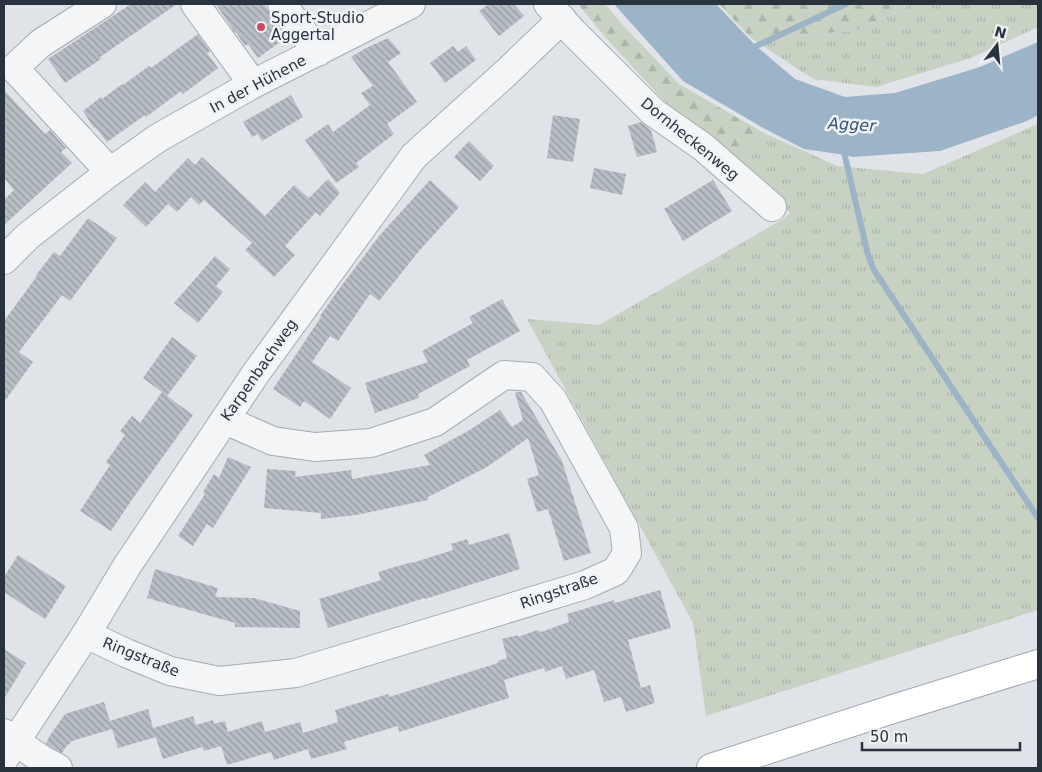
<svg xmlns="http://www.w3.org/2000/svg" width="1042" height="772" viewBox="0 0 1042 772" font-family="'DejaVu Sans',sans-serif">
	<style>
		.grass { fill: url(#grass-tufts) }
		.forest { fill: url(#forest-firs) }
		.water { fill: #9cb4c8 }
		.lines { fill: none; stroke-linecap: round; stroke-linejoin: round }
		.stream { stroke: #9cb4c8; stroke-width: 6 }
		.building { fill: url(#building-back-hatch) }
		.minor-casing { stroke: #a5abb3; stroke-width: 30 }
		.major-casing { stroke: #a0a9b4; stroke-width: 30 }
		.minor { stroke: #f3f5f7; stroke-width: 28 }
		.major { stroke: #fff; stroke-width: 28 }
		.poi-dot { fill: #ca4963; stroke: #f0f3f6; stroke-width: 2 }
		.labels { text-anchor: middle; stroke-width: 5; stroke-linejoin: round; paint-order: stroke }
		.poi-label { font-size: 15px; fill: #293340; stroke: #f0f3f6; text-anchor: start }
		.street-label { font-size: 15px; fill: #293340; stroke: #f0f3f6 }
		.water-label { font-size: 16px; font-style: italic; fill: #355372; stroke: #f0f3f6 }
	</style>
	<defs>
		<pattern id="grass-tufts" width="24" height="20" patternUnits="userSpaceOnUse" patternTransform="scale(1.25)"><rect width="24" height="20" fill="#c7d2c2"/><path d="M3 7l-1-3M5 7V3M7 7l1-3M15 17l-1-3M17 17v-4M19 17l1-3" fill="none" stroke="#abb5a8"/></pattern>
		<pattern id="forest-firs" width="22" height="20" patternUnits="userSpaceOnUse" patternTransform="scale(1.25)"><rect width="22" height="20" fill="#c7d2c2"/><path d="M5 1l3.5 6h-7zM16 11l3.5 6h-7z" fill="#abb5a8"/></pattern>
		<pattern id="building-back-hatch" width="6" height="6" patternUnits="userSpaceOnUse" patternTransform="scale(1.25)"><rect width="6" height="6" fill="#b8bec5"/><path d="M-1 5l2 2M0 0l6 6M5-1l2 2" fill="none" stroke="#969ba1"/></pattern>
	</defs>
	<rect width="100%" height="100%" fill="#e0e4e9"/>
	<g class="grass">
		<polygon points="912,4 1038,4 1038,27 971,58 876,87 813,79 751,38 855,31"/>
		<polygon points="1038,124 1038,610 706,716 693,623 527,319 599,325 780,221 790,213 738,163 764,133 837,166 923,174"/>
	</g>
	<g class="forest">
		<polygon points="578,4 605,4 620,22 679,84 764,133 738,163 665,102 606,38"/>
		<polygon points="719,4 912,4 855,31 751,38"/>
	</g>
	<polygon class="water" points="614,4 716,4 756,46 795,79 845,97 895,93 980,67 1038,42 1038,115 1027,121 940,151 852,157 845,155 804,149 765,129 683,81"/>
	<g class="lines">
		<g class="stream">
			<polyline points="750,49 846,4"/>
			<polyline points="843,148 868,255 874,270 1038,518"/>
		</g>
	</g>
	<g class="building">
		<polygon points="131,4 177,4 100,57 101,59 65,83 48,59"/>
		<polygon points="216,4 264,4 270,13 287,37 258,58 248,44 245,46 236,32 235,33"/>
		<polygon points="489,4 514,4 524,16 499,36 479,11"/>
		<polygon points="198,34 210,51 207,53 218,68 183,94 181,91 146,117 145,115 107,142 95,127 94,128 83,111 101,97 102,99 122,84 123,85 149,66 151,68"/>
		<polygon points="388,38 401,53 388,62 417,102 387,124 394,134 356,163 359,167 336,183 305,140 328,124 333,132 370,105 361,93 373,86 351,57 363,50 362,50"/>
		<polygon points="453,46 458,52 466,46 476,60 445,83 430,63"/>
		<polygon points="4,90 45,134 50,130 66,148 61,152 72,163 4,225 4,200 14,190 4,178"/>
		<polygon points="291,95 303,117 262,141 258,134 252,137 243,122"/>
		<polygon points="553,115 580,119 573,162 547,158"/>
		<polygon points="641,122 651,130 657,152 637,157 628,126"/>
		<polygon points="469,141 494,166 480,181 454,157"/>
		<polygon points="202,157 265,216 294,185 309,198 328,179 340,193 320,216 316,212 285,246 295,255 274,277 245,250 252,243 204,200 199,205 191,197 177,212 168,204 146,227 123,205 145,182 155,192 188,158 195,165"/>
		<polygon points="594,168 626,174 622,195 590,188"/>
		<polygon points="430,180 459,207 419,251 379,301 370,294 338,341 330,336 312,362 351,388 330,419 304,401 300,407 273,389 321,317 320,316 336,293 380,235"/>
		<polygon points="713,180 732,211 683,241 664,209"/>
		<polygon points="88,218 117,238 70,301 62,295 19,352 33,362 4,402 4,321 37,276 36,275 54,252 60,256"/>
		<polygon points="215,256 230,269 216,286 223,292 198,323 174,303"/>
		<polygon points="502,299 520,331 467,360 470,366 418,394 419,398 375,413 365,383 428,362 422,351 473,323 469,317"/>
		<polygon points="172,337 197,356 167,396 193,415 131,501 111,531 80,511 110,465 106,462 125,435 120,431 132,416 140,423 162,392 143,378"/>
		<polygon points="517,392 521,392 562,461 591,553 564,561 548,509 537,512 527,479 539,475 528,438 487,467 428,497 428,500 356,515 321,519 321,513 264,508 267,469 296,471 295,477 351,470 352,479 430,465 424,455 468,431 500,410 512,427 523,420 515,393"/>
		<polygon points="228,457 251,467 213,528 207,524 193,546 178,536 205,494 203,492 214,474 219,478"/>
		<polygon points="509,533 520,569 425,599 425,598 328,628 319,599 381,580 378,572 412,562 412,563 453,550 451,544 467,539 469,545"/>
		<polygon points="18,555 66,586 45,619 4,592 4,577"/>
		<polygon points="155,569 218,588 215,597 254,598 300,611 300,628 235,627 235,623 147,598"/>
		<polygon points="660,590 671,628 628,640 641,688 650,685 655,703 626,712 621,697 604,702 594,670 566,679 562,666 545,672 544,668 504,680 509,698 399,732 398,726 344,742 347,749 311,759 308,749 274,760 271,752 227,765 221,746 204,751 202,747 163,759 153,729 156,737 118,748 112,729 72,741 65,748 62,753 46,744 49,737 65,714 104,702 110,721 148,709 153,728 193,716 196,725 213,720 214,724 225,721 228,732 262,721 265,732 300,722 303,733 338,722 335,710 388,694 389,697 498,663 498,661 507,658 502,639 518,635 518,637 537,630 541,632 569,622 567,614 614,600 615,603"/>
		<polygon points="4,649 26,663 4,699"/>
	</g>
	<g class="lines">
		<defs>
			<g id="minor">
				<polyline points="102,4 41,43 14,68 110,172"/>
				<polyline points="195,4 253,84"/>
				<polyline points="282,4 318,52"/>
				<polyline points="548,4 573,32 653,112 703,147 772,207"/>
				<polyline points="4,260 28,236 110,172 158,138 253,84 411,4"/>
				<polyline points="86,634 126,653 170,671 219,681 296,673 585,585 616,571 627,553 624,528 553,400 532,377 504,375 435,422 371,443 315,447 273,441 225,420"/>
				<polyline points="4,733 41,759 58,768"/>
				<polyline points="4,759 86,634 127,566 256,373 414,156 507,72 562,19"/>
			</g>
			<polyline id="major" points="711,768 893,709 1038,664"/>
		</defs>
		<use href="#minor" class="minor-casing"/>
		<use href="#major" class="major-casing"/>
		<use href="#minor" class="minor"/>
		<use href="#major" class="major"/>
	</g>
	<circle class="poi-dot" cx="261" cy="27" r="5"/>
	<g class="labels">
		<g class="poi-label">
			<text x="271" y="23">Sport-Studio<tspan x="271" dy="17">Aggertal</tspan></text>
		</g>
		<g class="street-label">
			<text transform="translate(258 84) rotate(-28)" y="5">In der Hühene</text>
			<text transform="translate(690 139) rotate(39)" y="5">Dornheckenweg</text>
			<text transform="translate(259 370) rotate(-55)" y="5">Karpenbachweg</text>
			<text transform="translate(559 591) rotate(-19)" y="5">Ringstraße</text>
			<text transform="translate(141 657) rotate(22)" y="5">Ringstraße</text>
		</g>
		<g class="water-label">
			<text transform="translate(852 124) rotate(3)" y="6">Agger</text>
		</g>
	</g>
	<rect width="1042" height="772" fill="none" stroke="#293340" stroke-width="10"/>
	<g transform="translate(997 45) rotate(16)" stroke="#f0f3f6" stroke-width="4" paint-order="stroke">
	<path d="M0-4L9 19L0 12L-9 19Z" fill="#293340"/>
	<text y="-8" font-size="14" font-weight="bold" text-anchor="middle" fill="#293340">N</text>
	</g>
	<path d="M862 742v8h158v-8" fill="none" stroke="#293340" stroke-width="2.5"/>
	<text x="870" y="742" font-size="15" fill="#293340" stroke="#f0f3f6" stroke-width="4" paint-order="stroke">50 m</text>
</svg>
